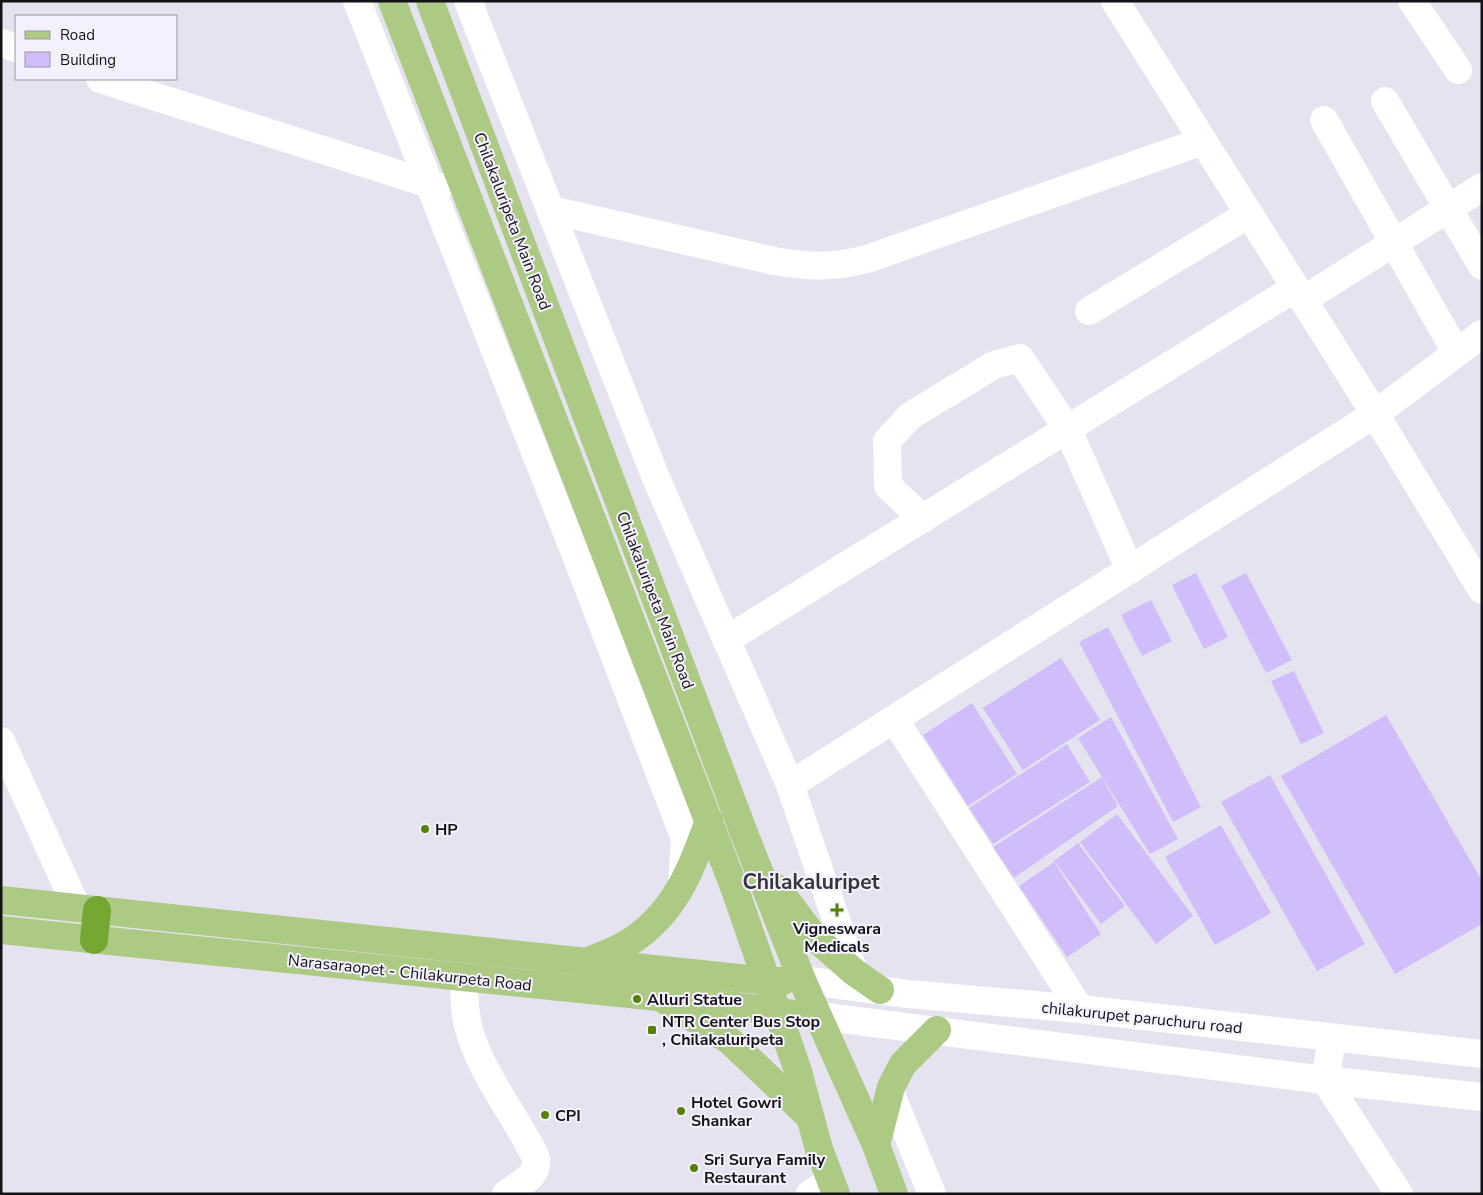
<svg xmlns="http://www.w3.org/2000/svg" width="1483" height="1195" viewBox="0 0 1483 1195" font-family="'Nunito Sans',sans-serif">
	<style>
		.building { fill: #d0bdf9 }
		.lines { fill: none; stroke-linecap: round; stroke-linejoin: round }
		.minor { stroke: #fff; stroke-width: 28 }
		.major { stroke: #adca84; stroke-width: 28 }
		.highway { stroke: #76a732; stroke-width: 28 }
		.poi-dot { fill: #568108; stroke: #f4f0fd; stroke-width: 2 }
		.labels { text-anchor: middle; stroke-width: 4; stroke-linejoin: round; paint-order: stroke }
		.street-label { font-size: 16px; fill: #131216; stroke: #f4f0fd }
		.poi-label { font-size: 16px; font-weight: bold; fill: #131216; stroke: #f4f0fd; text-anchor: start }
		.district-label { font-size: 21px; font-weight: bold; fill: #36333d; stroke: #f4f0fd }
	</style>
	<rect width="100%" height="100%" fill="#e6e3f0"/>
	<g class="building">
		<polygon points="1196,573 1228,637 1204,649 1172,585"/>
		<polygon points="1246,573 1292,660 1266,673 1221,586"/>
		<polygon points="1151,600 1172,641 1142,656 1121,615"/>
		<polygon points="1108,627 1201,807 1173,822 1079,642"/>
		<polygon points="1061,658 1100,720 1023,770 983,708"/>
		<polygon points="1294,671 1324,733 1301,744 1271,681"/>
		<polygon points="972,703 1017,774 968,806 923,735"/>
		<polygon points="1386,715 1482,881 1482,924 1395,974 1281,776"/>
		<polygon points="1111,717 1178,839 1150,854 1078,738"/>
		<polygon points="1067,744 1090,782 993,844 969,808"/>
		<polygon points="1270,775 1365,944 1317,971 1221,802"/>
		<polygon points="1102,777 1118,806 1014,878 993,847"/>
		<polygon points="1117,814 1193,916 1156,944 1080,842"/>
		<polygon points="1221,825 1271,913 1215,945 1165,857"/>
		<polygon points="1078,843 1125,906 1101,924 1054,861"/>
		<polygon points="1054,862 1101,934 1067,957 1019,886"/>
	</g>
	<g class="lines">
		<g class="minor">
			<polyline points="357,1 577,558 685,839 682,885"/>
			<polyline points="468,1 656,478 790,785 854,972"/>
			<polyline points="1115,1 1375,414 1482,590"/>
			<polyline points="1412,1 1458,70"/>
			<polyline points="1,43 16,48"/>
			<polyline points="100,79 439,187"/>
			<polyline points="1385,101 1482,266"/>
			<polyline points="1324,120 1456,352"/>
			<path d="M551,210L774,261C810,267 831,268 867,259L1203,141"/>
			<polyline points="1303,300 1482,187"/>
			<polyline points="1089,311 1249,214"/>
			<polyline points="923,519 888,486 887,441 910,416 994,365 1020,358 1068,430 1130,570"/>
			<polyline points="726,640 1295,288"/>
			<polyline points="894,719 1080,1009"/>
			<polyline points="1,741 77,908"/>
			<polyline points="790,785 1375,414 1482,334"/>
			<path d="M467,953C464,979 462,1007 470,1033C484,1078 516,1116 536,1158C539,1177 520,1183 506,1194"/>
			<polyline points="802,980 908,994 1080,1009 1482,1054"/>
			<polyline points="818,1016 1325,1080 1482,1097"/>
			<polyline points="1332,1039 1325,1080 1399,1194"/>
			<polyline points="890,1092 932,1194"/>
			<polyline points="810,1194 830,1181"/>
		</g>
		<g class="major">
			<polyline points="392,1 734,887 797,1068 819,1149 836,1194"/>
			<polyline points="430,1 742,828 802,980 876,1145 894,1194"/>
			<polyline points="777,888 814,937 854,972 880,990"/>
			<polyline points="1,900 767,981 783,981"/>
			<polyline points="1,930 707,1002 794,1014"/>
			<path d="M586,962C600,956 616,951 628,943C674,915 692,869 709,820"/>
			<polyline points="666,1001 730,1041 810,1117"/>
			<polyline points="876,1145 891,1087 903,1064 937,1030"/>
		</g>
		<polyline class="highway" points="94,940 97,910"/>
	</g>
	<g class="poi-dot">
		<circle cx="425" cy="829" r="5"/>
		<path d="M834.5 902.5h5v5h5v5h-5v5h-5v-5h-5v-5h5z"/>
		<circle cx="637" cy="999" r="5"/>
		<rect x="647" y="1025" width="10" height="10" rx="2.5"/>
		<circle cx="681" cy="1111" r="5"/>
		<circle cx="545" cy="1115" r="5"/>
		<circle cx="694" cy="1168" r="5"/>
	</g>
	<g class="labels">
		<g class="street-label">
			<text transform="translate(513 221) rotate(69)" y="6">Chilakaluripeta Main Road</text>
			<text transform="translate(656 600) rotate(69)" y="6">Chilakaluripeta Main Road</text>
			<text transform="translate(410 972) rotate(6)" y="6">Narasaraopet - Chilakurpeta Road</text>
			<text transform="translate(1142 1017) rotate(6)" y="6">chilakurupet paruchuru road</text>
		</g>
		<g class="poi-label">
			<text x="435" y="835">HP</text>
			<text x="837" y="934" text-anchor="middle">Vigneswara<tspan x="837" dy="18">Medicals</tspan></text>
			<text x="647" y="1005">Alluri Statue</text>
			<text x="662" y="1027">NTR Center Bus Stop<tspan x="662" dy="18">, Chilakaluripeta</tspan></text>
			<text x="691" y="1108">Hotel Gowri<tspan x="691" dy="18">Shankar</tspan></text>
			<text x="555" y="1121">CPI</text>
			<text x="704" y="1165">Sri Surya Family<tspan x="704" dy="18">Restaurant</tspan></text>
		</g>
		<g class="district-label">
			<text x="811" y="889">Chilakaluripet</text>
		</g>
	</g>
	<rect width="1483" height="1195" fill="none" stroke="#131216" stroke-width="5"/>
	<rect x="15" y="15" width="162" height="65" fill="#f4f0fd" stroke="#9a97a1"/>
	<rect x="25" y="31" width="25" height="8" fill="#adca84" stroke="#9a97a1"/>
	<text x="60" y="40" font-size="15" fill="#131216">Road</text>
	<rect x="25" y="52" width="25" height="15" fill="#d0bdf9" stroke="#9a97a1"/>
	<text x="60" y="65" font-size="15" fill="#131216">Building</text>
</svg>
